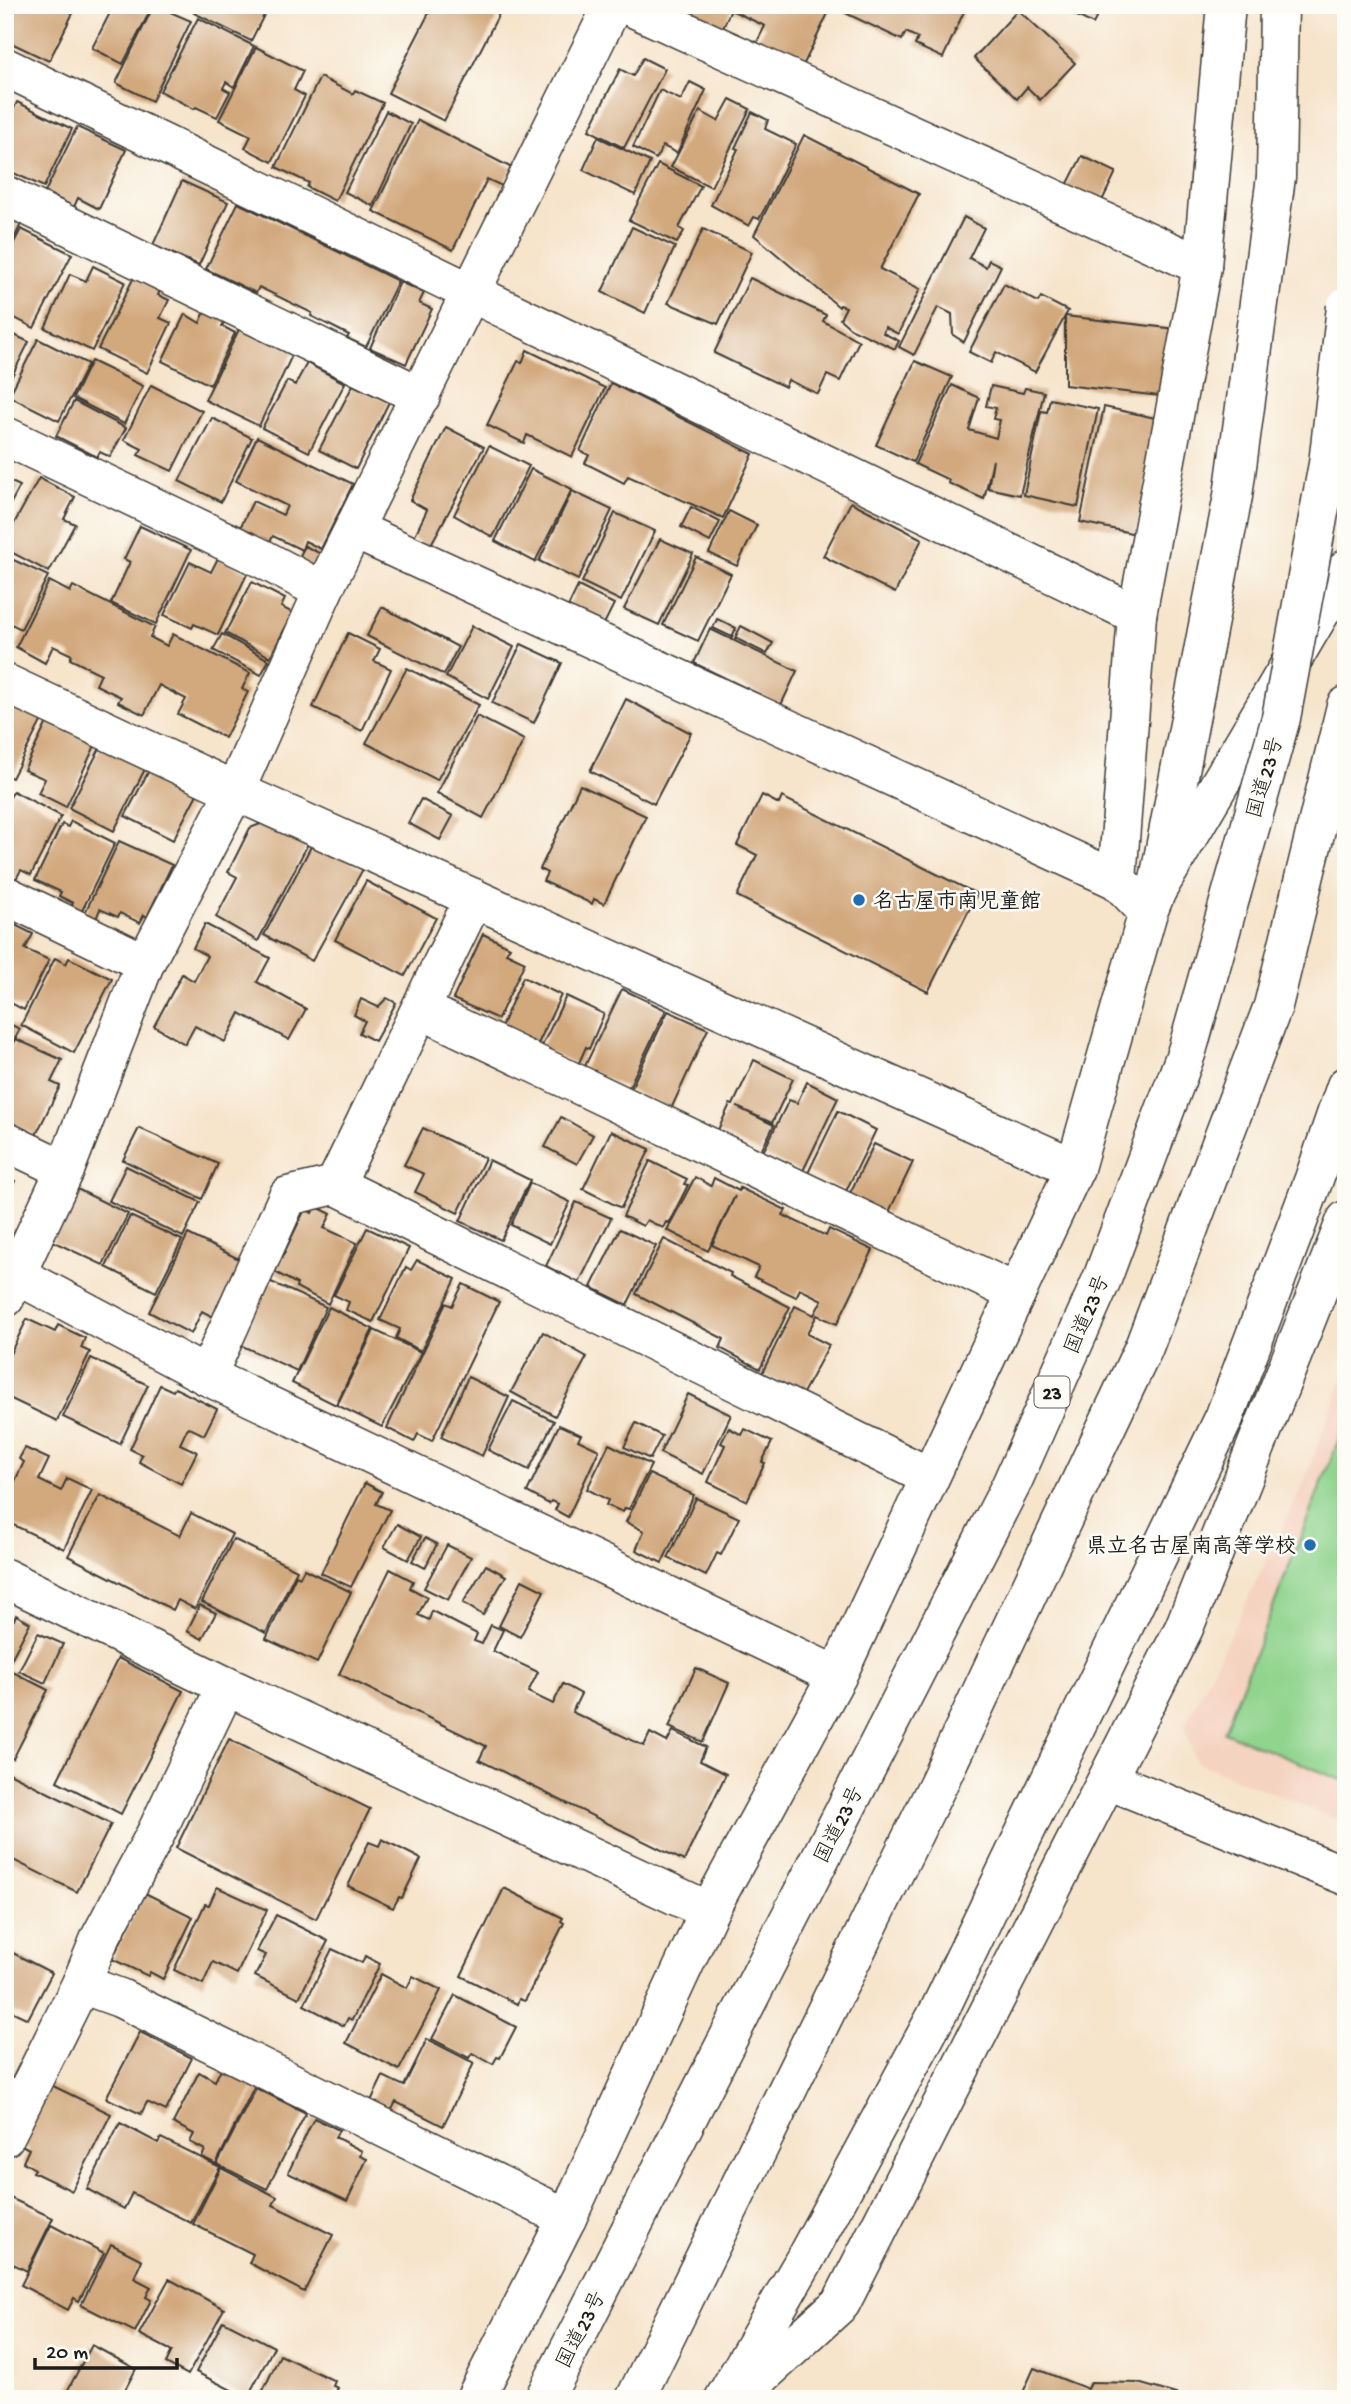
<svg xmlns="http://www.w3.org/2000/svg" width="1351" height="2404" viewBox="0 0 1351 2404" font-family="'Gochi Hand','Klee One',sans-serif">
	<style>
		.built { fill: #f5d3c1 }
		.green { fill: #90d48e; stroke: #567855; stroke-width: 2 }
		.building { fill: #d2a87d }
		.lines { fill: none; stroke-linecap: round; stroke-linejoin: round }
		.minor-casing { stroke: #3d3a36; stroke-width: 41 }
		.highway-casing { stroke: #3d3a36; stroke-width: 41 }
		.minor { stroke: #fff; stroke-width: 38 }
		.highway { stroke: #fff; stroke-width: 38 }
		.highway-bridge-casing { stroke: #3d3a36; stroke-width: 41; stroke-linecap: butt }
		.highway-bridge { stroke: #fff; stroke-width: 38 }
		.poi-dot { fill: #1f6fb2; stroke: #fdfcf7; stroke-width: 2.5 }
		.labels { text-anchor: middle; stroke-width: 5; stroke-linejoin: round; paint-order: stroke }
		.shield { fill: #fdfcf7; stroke: #605f5e; stroke-width: 2 }
		.shield-label { font-size: 19px; font-weight: bold; fill: #1c1c1c }
		.street-label { font-size: 21px; fill: #1c1c1c; stroke: #fdfcf7 }
		.poi-label { font-size: 21px; font-weight: bold; fill: #1c1c1c; stroke: #fdfcf7; text-anchor: start }
	</style>
	<rect width="100%" height="100%" fill="#fdfcf7"/>
	<filter id="ink" filterUnits="userSpaceOnUse"><feTurbulence type="fractalNoise" baseFrequency=".0143" numOctaves="2"/><feDisplacementMap in="SourceGraphic" scale="14" xChannelSelector="R" yChannelSelector="G"/><feConvolveMatrix kernelMatrix="1 2 1 2 8 2 1 2 1" color-interpolation-filters="sRGB"/></filter>
	<filter id="wash" filterUnits="userSpaceOnUse"><feTurbulence type="fractalNoise" baseFrequency=".00686" numOctaves="4" result="noise"/><feDisplacementMap in="SourceGraphic" scale="28" xChannelSelector="R" yChannelSelector="G"/><feGaussianBlur stdDeviation="1.57" result="paint"/><feColorMatrix in="noise" values="0 0 0 0 0 0 0 0 0 0 0 0 0 0 0 0 0 1.4 0 .05"/><feComposite in="paint" operator="in"/></filter>
	<g filter="url(#wash)">
		<rect width="100%" height="100%" fill="#f6e4cb"/>
		<polygon class="built" points="1346,1371 1346,1823 1196,1762 1184,1726 1247,1601 1301,1489"/>
		<polygon class="green" points="1346,1421 1346,1782 1224,1732"/>
		<g id="blocks">
			<g class="building">
				<polygon points="5,5 77,5 49,61 5,40"/>
				<polygon points="114,5 153,5 123,64 92,48"/>
				<polygon points="154,5 191,21 152,101 116,83"/>
				<polygon points="198,5 264,5 262,9 266,11 251,41 194,13"/>
				<polygon points="433,5 487,5 500,12 444,121 388,93"/>
				<polygon points="673,5 733,5 723,28"/>
				<polygon points="736,5 832,5 802,68 755,46 765,26 733,11"/>
				<polygon points="839,5 967,5 943,58 915,45 918,38 906,32 902,40 837,9"/>
				<polygon points="1055,5 1097,5 1096,7 1101,9 1093,24"/>
				<polygon points="1018,10 1075,63 1040,100 1027,87 1017,99 974,58"/>
				<polygon points="198,18 254,46 234,87 226,82 223,88 230,92 217,117 196,107 194,109 160,91"/>
				<polygon points="256,47 303,71 294,90 305,96 272,162 245,148 251,136 219,120"/>
				<polygon points="643,58 665,69 624,148 589,130 620,69 633,76"/>
				<polygon points="320,77 353,94 355,90 383,103 335,201 307,187 309,183 276,167"/>
				<polygon points="690,82 706,90 677,153 663,146 656,159 633,147 660,90 681,100"/>
				<polygon points="730,99 750,109 711,187 671,167 700,111 718,121"/>
				<polygon points="17,102 72,129 44,187 5,169 5,127"/>
				<polygon points="5,105 11,108 5,121"/>
				<polygon points="386,111 411,124 373,206 345,192"/>
				<polygon points="752,112 768,120 765,129 796,144 765,208 759,219 754,217 749,226 711,205 738,149 735,148"/>
				<polygon points="418,120 512,168 502,186 487,179 453,250 373,211"/>
				<polygon points="77,127 126,150 99,209 78,198 74,207 45,192"/>
				<polygon points="804,135 919,194 880,269 920,289 898,334 885,327 883,333 899,341 895,349 850,328 840,319 846,307 840,305 839,307 754,235"/>
				<polygon points="598,137 650,162 635,195 583,170"/>
				<polygon points="1082,156 1116,172 1098,209 1063,193"/>
				<polygon points="658,164 701,186 679,228 684,231 677,243 629,220"/>
				<polygon points="182,181 228,202 199,265 153,245"/>
				<polygon points="238,203 398,281 366,347 347,338 349,335 311,316 312,313 259,287 256,293 206,269"/>
				<polygon points="5,216 21,224 5,257"/>
				<polygon points="964,217 984,228 969,258 986,267 989,260 1001,266 964,342 953,335 952,314 938,307 914,355 899,347"/>
				<polygon points="632,227 675,247 645,313 602,292"/>
				<polygon points="21,229 72,254 34,328 5,313 5,260"/>
				<polygon points="703,229 752,252 718,324 668,303"/>
				<polygon points="93,266 125,282 92,351 45,328 70,274 86,281"/>
				<polygon points="134,277 160,290 158,295 169,300 160,318 171,323 147,373 98,349"/>
				<polygon points="750,278 826,315 823,321 859,341 840,381 827,375 818,394 788,380 785,387 714,353"/>
				<polygon points="400,282 424,293 419,303 432,309 406,364 370,348"/>
				<polygon points="1004,284 1038,302 1041,297 1068,311 1035,372 996,352 991,363 969,352"/>
				<polygon points="205,311 225,321 222,326 235,333 210,385 162,361 185,314 200,323"/>
				<polygon points="1065,316 1176,329 1168,397 1065,385"/>
				<polygon points="5,318 11,321 6,331 29,342 9,382 5,380"/>
				<polygon points="241,325 294,351 259,426 205,400"/>
				<polygon points="38,339 88,364 59,421 9,396"/>
				<polygon points="527,350 605,388 572,457 527,435 524,443 487,425 518,361 522,363"/>
				<polygon points="91,361 143,386 124,424 73,398"/>
				<polygon points="915,361 952,377 913,462 876,445"/>
				<polygon points="307,363 345,383 309,452 262,428 287,381 295,385"/>
				<polygon points="611,383 753,454 723,518 628,476 624,483 585,463 589,455 580,451"/>
				<polygon points="151,385 202,411 172,471 138,455 142,449 124,440"/>
				<polygon points="353,385 389,402 356,469 319,450"/>
				<polygon points="952,385 979,398 969,430 996,438 1000,420 993,419 996,408 986,406 991,386 1023,393 1025,388 1044,392 1020,495 988,488 993,460 984,499 948,483 949,480 915,464"/>
				<polygon points="1050,399 1098,409 1078,507 1024,495 1041,411 1047,412"/>
				<polygon points="74,401 126,428 110,457 100,452 97,457 56,436"/>
				<polygon points="1104,407 1160,419 1136,534 1080,522"/>
				<polygon points="212,418 252,438 221,502 179,481"/>
				<polygon points="446,427 484,447 429,548 413,539 427,510 410,500"/>
				<polygon points="257,437 353,484 321,549 305,541 302,550 273,536 268,546 238,532 253,501 283,515 287,506 236,481"/>
				<polygon points="489,446 529,466 493,537 454,515"/>
				<polygon points="531,469 572,489 535,562 495,541"/>
				<polygon points="39,478 75,497 64,519 75,524 49,572 5,549 5,540"/>
				<polygon points="5,479 20,486 5,514"/>
				<polygon points="572,491 612,510 578,580 539,561"/>
				<polygon points="851,502 922,539 895,593 823,556"/>
				<polygon points="691,507 720,522 710,542 681,527"/>
				<polygon points="729,511 757,525 737,566 709,553"/>
				<polygon points="615,513 655,531 621,601 582,582"/>
				<polygon points="140,526 191,550 156,624 111,603 130,562 124,559"/>
				<polygon points="660,539 693,554 659,625 624,609"/>
				<polygon points="305,546 323,555 319,564 304,569 295,565"/>
				<polygon points="5,556 48,576 21,629 5,621"/>
				<polygon points="696,557 731,574 698,641 663,625"/>
				<polygon points="218,558 248,572 218,635 194,624 192,628 164,615 190,562 211,572"/>
				<polygon points="49,581 70,592 73,586 155,627 150,637 167,646 173,634 250,673 242,689 248,692 225,738 178,714 186,699 159,685 144,715 118,702 121,697 96,685 101,674 70,659 72,655 53,646 45,663 16,647"/>
				<polygon points="252,582 285,599 281,607 293,613 270,657 225,633"/>
				<polygon points="578,586 614,604 602,628 566,611"/>
				<polygon points="382,607 458,647 444,675 367,636"/>
				<polygon points="717,619 736,628 732,637 713,628"/>
				<polygon points="472,626 514,647 488,699 446,677"/>
				<polygon points="741,626 773,643 767,654 735,638"/>
				<polygon points="710,629 797,671 781,705 694,663"/>
				<polygon points="348,633 380,649 374,661 391,669 362,731 313,707"/>
				<polygon points="222,634 269,660 261,675 213,650"/>
				<polygon points="521,644 562,663 534,723 492,703"/>
				<polygon points="407,668 479,705 437,780 366,743"/>
				<polygon points="5,693 45,714 12,778 5,775"/>
				<polygon points="626,699 691,733 654,804 590,771"/>
				<polygon points="52,712 100,735 66,807 38,793 45,779 24,770"/>
				<polygon points="477,716 524,740 483,818 437,793"/>
				<polygon points="101,746 152,755 114,831 69,808"/>
				<polygon points="153,763 197,794 173,840 125,816"/>
				<polygon points="580,785 646,816 604,904 594,899 592,904 543,881 547,873 540,869"/>
				<polygon points="13,791 61,816 31,875 21,870 16,879 5,873 5,808"/>
				<polygon points="762,795 779,804 782,797 977,894 928,992 737,896 757,855 737,845"/>
				<polygon points="421,799 453,816 440,840 408,823"/>
				<polygon points="271,820 310,840 258,941 216,917 237,877 228,872 250,828"/>
				<polygon points="71,821 115,843 79,917 69,912 73,903 59,896 61,892 35,880 62,824 68,827"/>
				<polygon points="119,841 172,865 147,917 144,915 140,923 120,913 118,917 100,909 94,924 82,919"/>
				<polygon points="314,841 363,869 312,961 264,935"/>
				<polygon points="366,881 436,918 405,976 335,940"/>
				<polygon points="5,920 33,934 25,949 49,960 24,1010 5,1000"/>
				<polygon points="205,924 270,958 257,982 306,1009 289,1040 240,1013 225,1042 195,1026 185,1044 154,1026 182,974 194,981 207,956 193,948"/>
				<polygon points="483,934 510,947 506,953 525,962 498,1019 453,999"/>
				<polygon points="55,958 66,964 69,958 112,979 74,1053 21,1025"/>
				<polygon points="523,977 561,995 537,1046 500,1029"/>
				<polygon points="622,989 666,1010 628,1089 584,1068"/>
				<polygon points="566,996 604,1014 589,1049 586,1047 578,1065 541,1048"/>
				<polygon points="387,998 396,1003 375,1041 359,1033 365,1021 354,1015 361,999 378,1007"/>
				<polygon points="668,1011 708,1029 671,1109 630,1090"/>
				<polygon points="5,1022 20,1029 5,1057"/>
				<polygon points="16,1039 62,1060 51,1082 60,1086 36,1135 5,1120 5,1061"/>
				<polygon points="754,1060 793,1079 772,1123 737,1107 774,1125 760,1153 717,1132 730,1104 733,1105"/>
				<polygon points="807,1082 838,1098 802,1173 762,1154 789,1100 797,1103"/>
				<polygon points="838,1111 876,1130 846,1191 808,1173"/>
				<polygon points="561,1117 593,1135 577,1164 545,1147"/>
				<polygon points="139,1128 218,1164 202,1199 123,1160"/>
				<polygon points="423,1128 485,1158 458,1213 415,1192 424,1174 404,1165"/>
				<polygon points="611,1131 650,1149 621,1208 583,1189"/>
				<polygon points="874,1144 913,1162 888,1214 849,1195"/>
				<polygon points="489,1160 530,1180 501,1240 460,1221"/>
				<polygon points="650,1161 687,1179 684,1184 688,1185 669,1223 666,1222 663,1228 647,1220 643,1226 623,1216"/>
				<polygon points="126,1166 200,1202 183,1237 109,1201"/>
				<polygon points="5,1176 15,1181 5,1198"/>
				<polygon points="695,1177 711,1186 714,1178 739,1191 740,1188 786,1210 783,1215 826,1236 829,1229 873,1250 837,1324 817,1315 807,1334 829,1345 802,1395 762,1373 795,1306 814,1315 822,1300 800,1289 796,1297 754,1277 759,1267 712,1245 735,1196 708,1251 667,1230"/>
				<polygon points="530,1183 570,1202 550,1244 511,1225"/>
				<polygon points="77,1189 128,1214 103,1265 52,1241"/>
				<polygon points="576,1202 611,1218 579,1283 546,1266"/>
				<polygon points="315,1206 331,1214 324,1228 357,1243 328,1304 296,1287 297,1284 275,1272 305,1209 312,1213"/>
				<polygon points="130,1216 182,1240 156,1292 106,1267"/>
				<polygon points="367,1228 409,1248 373,1322 346,1310 349,1302 334,1295"/>
				<polygon points="620,1229 656,1246 627,1305 591,1287"/>
				<polygon points="188,1234 243,1261 217,1319 202,1311 191,1334 149,1312"/>
				<polygon points="664,1239 731,1273 730,1276 790,1307 760,1369 720,1348 724,1339 636,1294"/>
				<polygon points="417,1260 456,1279 421,1351 396,1338 400,1329 380,1320 406,1267 411,1270"/>
				<polygon points="269,1281 326,1307 297,1371 240,1345"/>
				<polygon points="463,1284 499,1302 432,1441 418,1434 414,1442 387,1428 446,1303 452,1306"/>
				<polygon points="329,1307 373,1329 336,1405 292,1383"/>
				<polygon points="27,1319 55,1332 58,1325 85,1338 81,1348 90,1352 57,1421 5,1396 5,1364"/>
				<polygon points="374,1330 421,1352 382,1427 337,1405"/>
				<polygon points="543,1332 587,1357 555,1416 511,1392"/>
				<polygon points="91,1358 148,1385 120,1444 63,1417"/>
				<polygon points="468,1377 509,1397 482,1456 441,1437"/>
				<polygon points="160,1385 173,1391 175,1388 217,1409 204,1435 188,1427 180,1444 197,1452 181,1484 139,1462 142,1455 130,1449"/>
				<polygon points="688,1394 731,1415 703,1474 660,1453"/>
				<polygon points="513,1401 554,1421 529,1470 488,1450"/>
				<polygon points="636,1423 662,1436 650,1459 624,1447"/>
				<polygon points="559,1425 581,1435 578,1440 599,1450 568,1517 555,1510 558,1504 551,1501 549,1504 527,1492"/>
				<polygon points="729,1428 742,1435 745,1429 772,1442 762,1462 765,1463 747,1501 708,1482 725,1445 721,1443"/>
				<polygon points="609,1444 651,1465 629,1509 625,1508 623,1512 606,1505 608,1500 587,1489"/>
				<polygon points="25,1448 49,1459 39,1480 61,1491 67,1478 92,1490 64,1549 5,1521 5,1502 24,1462 19,1459"/>
				<polygon points="649,1474 694,1495 662,1563 636,1550 644,1531 626,1522"/>
				<polygon points="365,1483 382,1492 376,1504 390,1510 351,1587 321,1573"/>
				<polygon points="100,1495 180,1536 191,1513 232,1534 195,1609 178,1600 173,1610 68,1556"/>
				<polygon points="696,1498 739,1518 721,1555 717,1553 706,1576 668,1558"/>
				<polygon points="397,1524 421,1537 408,1560 384,1547"/>
				<polygon points="425,1538 437,1544 425,1568 412,1561"/>
				<polygon points="233,1539 297,1570 266,1633 202,1602"/>
				<polygon points="447,1545 471,1557 448,1600 424,1588"/>
				<polygon points="486,1565 506,1576 483,1615 463,1603"/>
				<polygon points="304,1569 351,1592 317,1663 266,1639 296,1575 300,1577"/>
				<polygon points="390,1569 413,1581 410,1588 427,1597 418,1615 429,1620 432,1611 477,1634 474,1641 482,1644 491,1625 503,1630 493,1651 538,1672 528,1692 553,1704 563,1684 581,1694 572,1712 644,1746 650,1733 667,1742 673,1731 706,1747 700,1761 726,1774 684,1861 479,1760 486,1746 339,1674"/>
				<polygon points="522,1580 544,1591 520,1637 499,1626"/>
				<polygon points="200,1605 216,1613 202,1639 187,1631"/>
				<polygon points="16,1615 30,1623 5,1671 5,1616 14,1620"/>
				<polygon points="38,1633 63,1644 45,1683 19,1671"/>
				<polygon points="118,1658 183,1691 121,1814 57,1781"/>
				<polygon points="696,1668 729,1683 703,1742 669,1727"/>
				<polygon points="9,1670 48,1690 13,1759 5,1755 5,1678"/>
				<polygon points="229,1739 370,1809 316,1919 176,1848"/>
				<polygon points="5,1771 111,1824 77,1892 5,1856"/>
				<polygon points="382,1839 421,1859 402,1898 399,1897 393,1908 348,1886 369,1842 379,1846"/>
				<polygon points="217,1887 267,1910 237,1974 213,1962 203,1984 174,1970 205,1904 209,1905"/>
				<polygon points="504,1888 563,1918 561,1921 564,1923 525,2001 519,1999 517,2004 461,1976"/>
				<polygon points="145,1893 193,1917 163,1979 150,1972 148,1976 112,1959"/>
				<polygon points="276,1915 328,1941 299,1998 255,1976 266,1955 257,1951"/>
				<polygon points="5,1949 52,1973 28,2019 5,2008"/>
				<polygon points="332,1949 362,1963 365,1956 380,1964 352,2020 348,2018 344,2026 304,2005"/>
				<polygon points="381,1974 407,1988 413,1976 441,1990 399,2070 346,2043"/>
				<polygon points="455,1995 516,2027 500,2058 497,2057 493,2064 472,2053 469,2058 432,2039"/>
				<polygon points="140,2032 192,2058 166,2111 147,2102 141,2114 106,2098"/>
				<polygon points="427,2039 474,2063 443,2126 396,2102 390,2113 370,2103 383,2076 404,2086"/>
				<polygon points="221,2069 255,2085 216,2164 202,2157 205,2150 190,2142 194,2134 173,2123 199,2072 215,2081"/>
				<polygon points="49,2084 111,2114 72,2191 33,2172 35,2169 23,2162 29,2149 18,2143"/>
				<polygon points="256,2088 306,2113 267,2189 217,2164"/>
				<polygon points="314,2118 339,2130 335,2137 362,2151 360,2156 367,2159 347,2201 288,2173"/>
				<polygon points="120,2123 158,2143 161,2138 220,2167 191,2223 132,2193 124,2209 87,2189"/>
				<polygon points="221,2168 277,2197 273,2205 333,2235 304,2292 249,2263 253,2254 193,2224"/>
				<polygon points="8,2197 53,2218 27,2271 5,2260 5,2202"/>
				<polygon points="51,2225 104,2253 79,2301 74,2298 68,2310 21,2285"/>
				<polygon points="111,2244 142,2260 134,2278 151,2287 146,2297 151,2300 135,2332 81,2305"/>
				<polygon points="169,2279 224,2309 188,2375 166,2363 172,2351 139,2334"/>
				<polygon points="223,2321 274,2347 247,2398 196,2372"/>
				<polygon points="92,2345 136,2369 120,2399 72,2399 65,2395"/>
				<polygon points="280,2355 335,2381 333,2386 338,2388 332,2399 259,2399"/>
				<polygon points="1034,2368 1088,2389 1091,2382 1138,2383 1193,2399 1020,2399"/>
			</g>
		</g>
	</g>
	<g filter="url(#ink)">
		<use href="#blocks" fill-opacity="0" stroke="#3d3a36" stroke-width="2"/>
		<g class="lines">
			<defs>
				<g id="minor">
					<polyline points="627,5 1202,266"/>
					<polyline points="5,67 1137,615"/>
					<polyline points="5,195 421,396"/>
					<polyline points="5,436 263,559 323,591"/>
					<polyline points="355,530 1117,880"/>
					<polyline points="5,683 235,791 1075,1168"/>
					<polyline points="5,895 145,963"/>
					<polyline points="1148,912 1117,880 1137,615 1202,266 1226,5"/>
					<polyline points="422,1010 1016,1293"/>
					<polyline points="5,1141 65,1170"/>
					<polyline points="335,1185 930,1477"/>
					<polyline points="17,1275 207,1376 837,1676"/>
					<polyline points="5,1298 65,1170 145,963 235,791 323,591 613,5"/>
					<polyline points="207,1376 288,1196 335,1185 474,898"/>
					<polyline points="5,1578 226,1686 709,1911"/>
					<polyline points="1108,1780 1346,1876"/>
					<polyline points="81,1984 120,1998 567,2218"/>
					<polyline points="5,2137 81,1984 100,1938 156,1833 226,1686"/>
					<polyline points="475,2399 567,2218 709,1911 837,1676 1075,1168 1148,912 1157,890 1346,569"/>
					<polyline points="736,2399 841,2303 1184,1628 1346,1220"/>
				</g>
				<g id="highway">
					<polyline points="1157,890 1233,496 1276,177 1279,5"/>
					<polyline points="635,2399 939,1782 1144,1347 1273,1006 1346,706"/>
					<polyline points="724,2399 805,2259 940,2009 1224,1418 1314,1179 1346,1086"/>
				</g>
			</defs>
			<use href="#minor" class="minor-casing"/>
			<use href="#highway" class="highway-casing"/>
			<use href="#minor" class="minor"/>
			<use href="#highway" class="highway"/>
			<defs>
				<polyline id="highway-bridge" points="544,2399 1011,1485 1102,1279 1187,1051 1281,718 1328,464 1346,307"/>
			</defs>
			<use href="#highway-bridge" class="highway-bridge-casing"/>
			<use href="#highway-bridge" class="highway-bridge"/>
		</g>
	</g>
	<g class="poi-dot">
		<circle cx="859" cy="900" r="7"/>
		<circle cx="1310" cy="1545" r="7"/>
	</g>
	<g class="labels">
		<rect class="shield" x="1034.5" y="1376.5" width="35" height="31" rx="5"/>
		<g class="shield-label">
			<text x="1052" y="1399">23</text>
		</g>
		<g class="street-label">
			<text transform="translate(1264 777) rotate(-74)" y="7">国道23号</text>
			<text transform="translate(1086 1314) rotate(-67)" y="7">国道23号</text>
			<text transform="translate(838 1824) rotate(-63)" y="7">国道23号</text>
			<text transform="translate(580 2329) rotate(-63)" y="7">国道23号</text>
		</g>
		<g class="poi-label">
			<text x="873" y="907">名古屋市南児童館</text>
			<text x="1296" y="1552" text-anchor="end">県立名古屋南高等学校</text>
		</g>
	</g>
	<rect width="1351" height="2404" fill="none" stroke="#fdfcf7" stroke-width="28"/>
	<path d="M35 2358v10h142v-10" fill="none" stroke="#1c1c1c" stroke-width="3.5"/>
	<text x="46" y="2358" font-size="21" fill="#1c1c1c" stroke="#fdfcf7" stroke-width="5" paint-order="stroke">20 m</text>
</svg>
